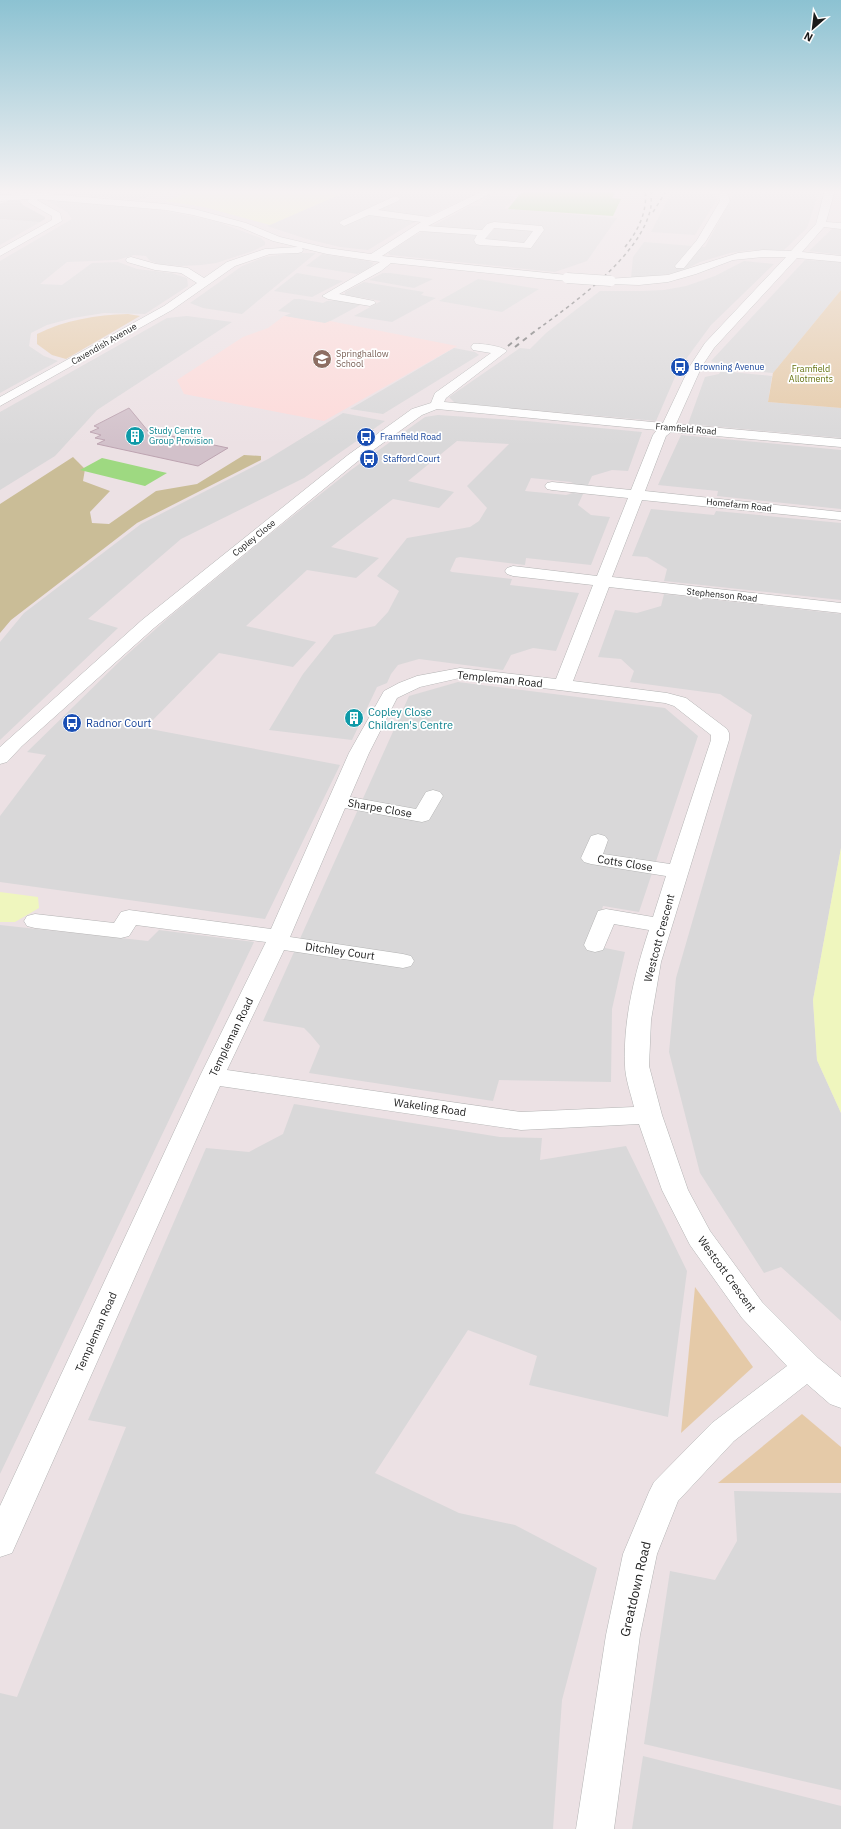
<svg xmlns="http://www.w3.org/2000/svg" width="841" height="1829" viewBox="0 0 841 1829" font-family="'IBM Plex Sans',sans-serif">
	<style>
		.residential { fill: #d9d8d9 }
		.education { fill: #fddad9 }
		.religious { fill: #c9c9c9 }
		.grass { fill: #e5caa8 }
		.forest { fill: #cabd97 }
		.park { fill: #eff6be }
		.pitch { fill: #9ed981 }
		.parking { fill: #dbdbdb }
		.building { fill: #d2c1ca; stroke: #bda4b1 }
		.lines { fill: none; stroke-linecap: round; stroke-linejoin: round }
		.minor-casing { stroke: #b4b4b4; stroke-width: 1 }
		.minor { fill: #fff; fill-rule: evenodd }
		.rail-far1 { stroke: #696969; stroke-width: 1.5; stroke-dasharray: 3.5 3.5; stroke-linecap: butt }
		.rail { stroke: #696969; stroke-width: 2; stroke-dasharray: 5 5; stroke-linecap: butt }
		.minor-bridge-casing { stroke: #b4b4b4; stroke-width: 11; stroke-linecap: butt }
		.minor-bridge { stroke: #fff; stroke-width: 10 }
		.labels { text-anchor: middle; stroke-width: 3.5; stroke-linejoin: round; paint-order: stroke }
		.far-street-label { font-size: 9px; fill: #1b1b1b; stroke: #fff }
		.far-education-label { font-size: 9px; fill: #785e54; stroke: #fff; text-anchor: start }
		.far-transit-label { font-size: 9px; fill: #164399; stroke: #fff; text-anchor: start }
		.far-park-label { font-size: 9px; fill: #657210; stroke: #fff }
		.far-culture-label { font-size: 9px; fill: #0d838f; stroke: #fff; text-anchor: start }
		.street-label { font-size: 11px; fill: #1b1b1b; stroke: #fff }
		.culture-label { font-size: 11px; fill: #0d838f; stroke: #fff; text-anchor: start }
		.transit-label { font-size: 11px; fill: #164399; stroke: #fff; text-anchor: start }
		.near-street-label { font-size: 13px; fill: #1b1b1b; stroke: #fff }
	</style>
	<rect width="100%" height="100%" fill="#ece1e4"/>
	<g class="residential">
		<polygon points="82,190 170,190 138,200 66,194"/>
		<polygon points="350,190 483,190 409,225 368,250 340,247 307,239 267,226"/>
		<polygon points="736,190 819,192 807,228 784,250 780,251 751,250 730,253 700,262 684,270 671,274 631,278 633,257 644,242 705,247"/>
		<polygon points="672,191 714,193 717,199 695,235 651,232"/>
		<polygon points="54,199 156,209 215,221 261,238 265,242 265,245 253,251 216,263 201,265 182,266 159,264 150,261 146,256 134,255 117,260 67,262 40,284 62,285 92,263 118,262 137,269 171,273 187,278 188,286 145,314 104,313 73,318 47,325 31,333 29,346 44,356 58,361 0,393 0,261 72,219 67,212 48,201"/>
		<polygon points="470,206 617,218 587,261 555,272 390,255 388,253 412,237"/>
		<polygon points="0,219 40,222 0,245"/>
		<polygon points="841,228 841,255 809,251 832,229"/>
		<polygon points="293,253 316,253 242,314 203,308 190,303 242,266 265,257"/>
		<polygon points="322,254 368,261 374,263 368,269 357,274 306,266"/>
		<polygon points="805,260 841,262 841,290 773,373 722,368 723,366 711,361"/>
		<polygon points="744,261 774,264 711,325 678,370 656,421 455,403 449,397 520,348 530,349 546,333 600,291 642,291 664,290 686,286 715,276"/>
		<polygon points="297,273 343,281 312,297 274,291"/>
		<polygon points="383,273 390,273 433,279 414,288 369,280"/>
		<polygon points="364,282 424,292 421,295 436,298 392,322 354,316 381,301 345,295 345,292"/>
		<polygon points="294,299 300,299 323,303 327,301 339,300 360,305 325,324 284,316 291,313 278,311"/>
		<polygon points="187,316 232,322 97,410 55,456 0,490 0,412 167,318"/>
		<polygon points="454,348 475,352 479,355 383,414 350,409"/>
		<polygon points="721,371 772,376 768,402 841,408 841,438 688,424 705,377 719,374"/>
		<polygon points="343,413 385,421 304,478 181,539 88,619 118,628 0,740 0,642 24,613 141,524 268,459"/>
		<polygon points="438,415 527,421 642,432 628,471 612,470 592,476 587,487 576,485 571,482 531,478 525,491 566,495 573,493 583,494 578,505 591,515 610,517 591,565 526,558 525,565 460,557 456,558 450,571 452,572 512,579 510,585 579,593 556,651 533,648 511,655 503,670 419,659 398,665 391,674 387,683 377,687 352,740 269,730 303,674 334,635 375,626 388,612 399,591 377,576 407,538 470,527 479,521 487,508 467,486 509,444 457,441 408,481 454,492 439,508 393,499 331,547 379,558 356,578 307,570 246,626 316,642 293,667 219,653 145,728 340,765 265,919 0,882 0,816 46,755 27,752 121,660 168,618 265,538 351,470 425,417"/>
		<polygon points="681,435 841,450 841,509 717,496 718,491 658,485"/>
		<polygon points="651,509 714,515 716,511 841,523 841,600 664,581 667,569 647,557 632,556"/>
		<polygon points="664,594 841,614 841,848 813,1000 817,1060 841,1113 841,1321 781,1267 764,1273 700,1173 669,1052 676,978 752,715 720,694 630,682 634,671 621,659 598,657 615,610 637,613 661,606"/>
		<polygon points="458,682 665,708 698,736 639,912 603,906 590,945 625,952 612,1009 611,1082 499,1080 493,1101 309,1073 320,1046 310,1034 304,1028 263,1021 409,696"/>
		<polygon points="0,925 148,941 159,930 254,942 0,1474"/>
		<polygon points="294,1104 500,1137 542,1138 540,1160 626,1146 687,1271 668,1417 529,1385 537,1356 468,1330 375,1473 459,1513 515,1525 597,1568 562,1700 553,1829 0,1829 0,1693 17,1697 126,1427 88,1420 206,1148 249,1152 283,1134"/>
		<polygon points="734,1491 841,1493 841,1790 644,1744 670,1571 715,1580 737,1541"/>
		<polygon points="643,1756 841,1806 841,1829 632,1829"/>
	</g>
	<polygon class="education" points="284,316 325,323 330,321 457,346 324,421 184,394 177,380 243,337 268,328"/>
	<polygon class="religious" points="11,199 19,200 23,205 45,217 45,219 40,222 0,219 0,204"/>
	<g class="grass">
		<polygon points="841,290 841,408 768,402 773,373"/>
		<path d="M128,314L140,316L66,359L52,355L37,344V334C65,320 96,315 128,314Z"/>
		<polygon points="695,1287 753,1367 681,1433"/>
		<polygon points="802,1414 841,1447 841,1483 718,1483"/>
	</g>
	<polygon class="forest" points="244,455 261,456 261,460 137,523 11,620 0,633 0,504 73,457 85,469 83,481 110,491 90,512 92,523 109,524 156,491 197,484"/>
	<g class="park">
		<polygon points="195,190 350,190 270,225 204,207 165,201"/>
		<polygon points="841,848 841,1113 817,1060 813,1000"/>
		<polygon points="0,892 38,897 39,908 15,922 0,922"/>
	</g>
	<g class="pitch">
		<polygon points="527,190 617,190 612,198 621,199 613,216 508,209 519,195"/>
		<polygon points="102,458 167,473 145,486 80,470"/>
	</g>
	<g class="parking">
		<polygon points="489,195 515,197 504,209 478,207"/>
		<polygon points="478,279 539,289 502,312 439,301"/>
	</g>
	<polygon class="building" points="129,408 148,431 228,448 198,466 97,444 105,440 95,438 101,435 90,432 99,428 94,426"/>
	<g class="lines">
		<defs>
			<g id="minor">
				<path d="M485,190H497L428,226L482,230L487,224L494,222L542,226L544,230L531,248L480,245L476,244L474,240L477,235L420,231L382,256L567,275L571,276L572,278L571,280L567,281L391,263L381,271L339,294L374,301L376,303L370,306L328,299L322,296L380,262L327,254L302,248L303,250L302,252L298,253L270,254L235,266L172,310L0,406V397L164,306L197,283L181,273L155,270L127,262L126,260L127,258L131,257L156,264L188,268L204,278L227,262L265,249L298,247L273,241L240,227L193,215L166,210L38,199L37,200L60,213L62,221L0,256V249L52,220V216L29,203L27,201L29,199L0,201V195L37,193L166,204L194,209L246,223L280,237L327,248L371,254L421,222L369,215L344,226L339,223L341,221L395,196L398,197L400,199L398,201L378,210L429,217ZM494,228L533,231L524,243L485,239Z"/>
				<polygon points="713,190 723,190 728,194 730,201 706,241 684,268 676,268 675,266 697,240 720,201 719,195"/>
				<path d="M825,190H835L826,222L841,223V229L824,227L802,252L841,256V262L797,258L714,348L702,366L676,424L841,439V447L671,432L666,436L645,491L841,512V520L642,500L612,577L841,603V613L609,587L573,681L667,693L686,698L727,729L729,733V740L661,962L651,1020L649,1066L662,1115L688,1190L710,1231L762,1302L818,1358L841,1377V1408L830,1404L807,1384L734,1441L678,1501L657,1554L640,1635L614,1829H576L606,1635L623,1554L649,1492L654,1482L712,1423L787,1366L742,1318L690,1245L662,1190L639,1124L521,1130L220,1086L12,1553L0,1557V1506L200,1076L266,942L136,925L129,936L121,938L35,928L27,926L24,921L27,916L35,914L114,923L121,912L129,910L271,929L349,753L384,691L399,683L417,676L460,668L556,679L593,585L513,576L507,574L505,571L507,568L513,566L597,576L628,498L552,490L547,489L545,486L547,483L552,482L631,490L653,435L657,430L437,409L422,415L358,461L154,628L22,746L7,762L0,764V747L142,620L348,455L412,409L431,403L435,393L491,353L473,350L471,347L473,344C479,343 503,346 507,351L446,398L444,402L663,423L690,366L705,343L786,257H763L733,260L696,274L668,282L639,285L611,284L607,283L606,281L607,279L668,275L738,253L763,250L791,251L816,224ZM460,678L665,703L674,706L711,735V740L670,864L603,854L608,840L605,836L598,834L591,836L581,858L584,862L591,864L666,876L653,917L606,909L598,911L584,945L587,950L595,952L603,950L614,924L649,930C635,973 623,1019 625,1065C625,1078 631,1094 634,1107L521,1112L227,1070L284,950L403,968L411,966L414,961L411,956L403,954L290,937L345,808L422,822L429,820L443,796L440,792L433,790L426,792L416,809L350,797L369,753L397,698L420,687Z"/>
			</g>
		</defs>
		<use href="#minor" class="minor-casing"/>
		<use href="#minor" class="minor"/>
		<g class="rail-far1">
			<polyline points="653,212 667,190"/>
			<path d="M625,247C638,231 648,211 645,190"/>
			<path d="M538,329C574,303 639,256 650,211C652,205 651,197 651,190"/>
		</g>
		<g class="rail">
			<polyline points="508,346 519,337"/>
			<polyline points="515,347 539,328"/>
		</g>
		<defs>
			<polyline id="minor-bridge" points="567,278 611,281"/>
		</defs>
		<use href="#minor-bridge" class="minor-bridge-casing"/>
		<use href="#minor-bridge" class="minor-bridge"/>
	</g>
	<linearGradient id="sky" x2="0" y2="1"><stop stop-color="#8cc2d2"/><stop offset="0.43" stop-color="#f6f2f3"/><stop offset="1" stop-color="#f6f2f3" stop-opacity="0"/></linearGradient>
	<rect width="841" height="446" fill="url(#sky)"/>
	<defs>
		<symbol id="school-disc" viewBox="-11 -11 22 22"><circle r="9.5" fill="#8d6e63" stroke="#fff"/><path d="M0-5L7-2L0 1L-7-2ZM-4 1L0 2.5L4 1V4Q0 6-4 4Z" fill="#fff"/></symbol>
		<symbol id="bus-disc" viewBox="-11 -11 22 22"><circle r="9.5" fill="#1a4fb4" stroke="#fff"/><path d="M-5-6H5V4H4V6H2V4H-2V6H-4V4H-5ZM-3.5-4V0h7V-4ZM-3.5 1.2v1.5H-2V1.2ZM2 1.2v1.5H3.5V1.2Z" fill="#fff"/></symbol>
		<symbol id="building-disc" viewBox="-11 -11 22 22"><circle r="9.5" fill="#0f9aa8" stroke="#fff"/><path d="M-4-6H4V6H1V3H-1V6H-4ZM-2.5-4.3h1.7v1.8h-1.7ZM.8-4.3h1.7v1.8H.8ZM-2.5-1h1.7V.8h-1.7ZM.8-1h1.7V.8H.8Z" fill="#fff"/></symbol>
	</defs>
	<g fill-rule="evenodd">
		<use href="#school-disc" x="311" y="348" width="22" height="22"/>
		<use href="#bus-disc" x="669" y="356" width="22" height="22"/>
		<use href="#building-disc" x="124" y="425" width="22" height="22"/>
		<use href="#bus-disc" x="355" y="426" width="22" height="22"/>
		<use href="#bus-disc" x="358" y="448" width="22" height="22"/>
		<use href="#building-disc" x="343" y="707" width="22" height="22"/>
		<use href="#bus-disc" x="61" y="712" width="22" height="22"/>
	</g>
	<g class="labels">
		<g class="far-street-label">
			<text transform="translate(104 344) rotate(-30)" y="3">Cavendish Avenue</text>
			<text transform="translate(686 429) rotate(5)" y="3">Framfield Road</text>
			<text transform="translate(739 505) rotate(6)" y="3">Homefarm Road</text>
			<text transform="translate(254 538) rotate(-39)" y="3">Copley Close</text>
			<text transform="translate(722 595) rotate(6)" y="3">Stephenson Road</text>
		</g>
		<g class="far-education-label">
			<text x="336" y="357">Springhallow<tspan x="336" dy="10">School</tspan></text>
		</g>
		<g class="far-transit-label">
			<text x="694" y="370">Browning Avenue</text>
			<text x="380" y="440">Framfield Road</text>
			<text x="383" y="462">Stafford Court</text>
		</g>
		<g class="far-park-label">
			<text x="811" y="372">Framfield<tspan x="811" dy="10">Allotments</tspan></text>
		</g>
		<g class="far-culture-label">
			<text x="149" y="434">Study Centre<tspan x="149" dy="10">Group Provision</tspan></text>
		</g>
		<g class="street-label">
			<text transform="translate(500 679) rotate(6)" y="4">Templeman Road</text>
			<text transform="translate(380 808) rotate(10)" y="4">Sharpe Close</text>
			<text transform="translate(625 863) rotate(9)" y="4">Cotts Close</text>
			<text transform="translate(659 938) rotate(-75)" y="4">Westcott Crescent</text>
			<text transform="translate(340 951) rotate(8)" y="4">Ditchley Court</text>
			<text transform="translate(231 1037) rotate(-64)" y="4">Templeman Road</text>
			<text transform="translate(430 1107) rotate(8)" y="4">Wakeling Road</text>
			<text transform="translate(727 1274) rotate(54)" y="4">Westcott Crescent</text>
			<text transform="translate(96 1332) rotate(-66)" y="4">Templeman Road</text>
		</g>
		<g class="culture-label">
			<text x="368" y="716">Copley Close<tspan x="368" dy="13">Children's Centre</tspan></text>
		</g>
		<g class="transit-label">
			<text x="86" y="727">Radnor Court</text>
		</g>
		<g class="near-street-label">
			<text transform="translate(635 1589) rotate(-77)" y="5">Greatdown Road</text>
		</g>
	</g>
	<g transform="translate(813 28) rotate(208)" stroke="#ffffff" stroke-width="3" paint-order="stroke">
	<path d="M0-3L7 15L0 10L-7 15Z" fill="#1b1b1b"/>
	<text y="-6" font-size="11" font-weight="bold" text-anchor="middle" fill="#1b1b1b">N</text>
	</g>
</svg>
